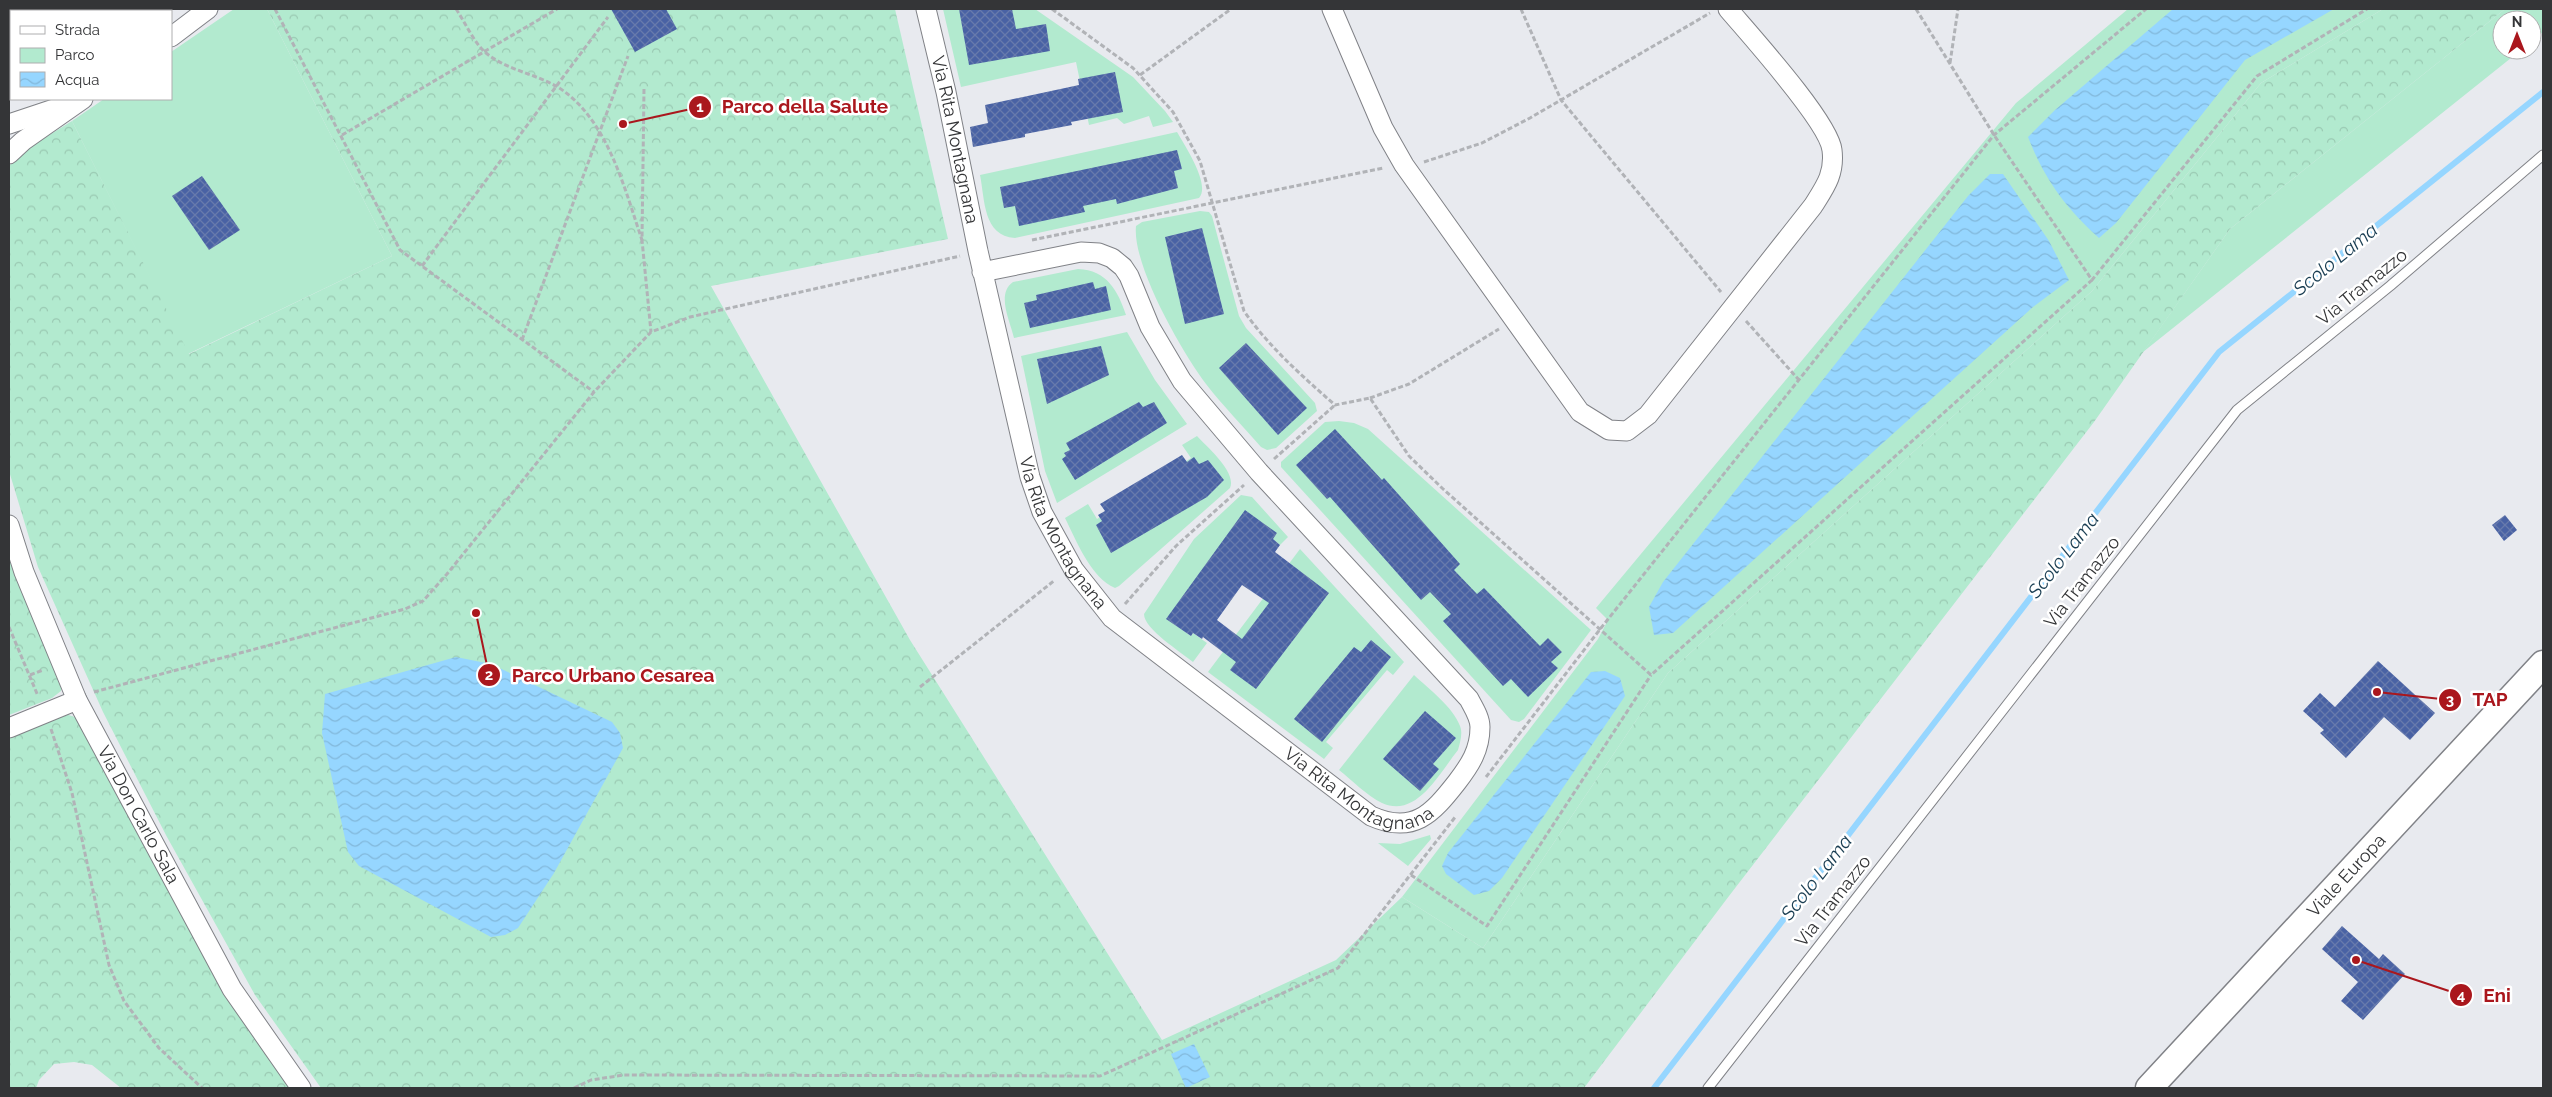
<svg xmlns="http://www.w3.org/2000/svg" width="2552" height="1097" viewBox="0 0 2552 1097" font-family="Raleway,sans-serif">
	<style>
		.green { fill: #b2eacf }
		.forest { fill: url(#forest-crowns) }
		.water { fill: url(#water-waves) }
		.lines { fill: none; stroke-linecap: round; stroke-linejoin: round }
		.stream { stroke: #96d6ff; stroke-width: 6 }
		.building { fill: url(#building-cross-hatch); fill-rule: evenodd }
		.service-casing { stroke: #808287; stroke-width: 11 }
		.minor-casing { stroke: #808287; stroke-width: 21 }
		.secondary-casing { stroke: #808287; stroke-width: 29 }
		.path { stroke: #b1b3b7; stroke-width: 3; stroke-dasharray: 5 2.5; stroke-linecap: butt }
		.service { stroke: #fff; stroke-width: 9 }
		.minor { stroke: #fff; stroke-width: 19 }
		.secondary { stroke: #fff; stroke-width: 26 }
		.labels { text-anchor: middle; stroke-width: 5; stroke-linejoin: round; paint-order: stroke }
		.street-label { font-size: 18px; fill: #343537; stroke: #fff }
		.water-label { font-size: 19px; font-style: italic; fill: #193d52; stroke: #fff }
		.leader { fill: none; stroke: #aa171d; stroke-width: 2 }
		.callout-dot { fill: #aa171d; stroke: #fff; stroke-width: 2 }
		.mark-label { font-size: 15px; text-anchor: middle; font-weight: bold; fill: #fff }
		.callout-label { font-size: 19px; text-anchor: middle; font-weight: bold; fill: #aa171d; stroke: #fff; stroke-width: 5; stroke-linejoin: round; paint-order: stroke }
	</style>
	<defs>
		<pattern id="forest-crowns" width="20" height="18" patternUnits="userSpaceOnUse" patternTransform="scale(1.25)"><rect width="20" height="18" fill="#b2eacf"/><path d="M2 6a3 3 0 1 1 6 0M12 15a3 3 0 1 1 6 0" fill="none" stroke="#9ac9b2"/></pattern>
		<pattern id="water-waves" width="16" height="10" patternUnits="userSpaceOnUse" patternTransform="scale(1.25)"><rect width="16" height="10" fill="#96d6ff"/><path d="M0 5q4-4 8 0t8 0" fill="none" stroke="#82b8db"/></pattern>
		<pattern id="building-cross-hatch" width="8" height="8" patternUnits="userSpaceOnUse" patternTransform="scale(1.25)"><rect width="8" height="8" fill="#4962a4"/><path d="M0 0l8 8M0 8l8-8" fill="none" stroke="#677aac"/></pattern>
	</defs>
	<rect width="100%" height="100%" fill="#e8eaef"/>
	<g class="green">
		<polygon points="234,9 267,9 392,256 188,354 72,121 104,99 171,99 171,52"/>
		<polygon points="943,9 1035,9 1133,77 1165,111 1173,122 1153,127 1149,116 1124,124 1117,118 1089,125 1076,62 961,87"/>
		<polygon points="2128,9 2383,9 2261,83 2092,291 1668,673 1483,948 1402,897 1598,639 1608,620 1596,608 2016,103"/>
		<polygon points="2505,9 2543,9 2543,32 2532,41 2532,20 2502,20 2502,50 2521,50 2143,352 2230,229"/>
		<path d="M1177,132C1185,146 1211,185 1199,198L1015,238C983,236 985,200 980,175Z"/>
		<path d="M1200,211L1209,212L1212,216L1239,316L1246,328L1315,403L1317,411L1276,448L1267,450L1261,447C1243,426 1223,406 1206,384C1182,352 1132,265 1136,226L1142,222Z"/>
		<path d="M1078,269C1107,270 1118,291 1126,315L1014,338C1010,321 996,294 1013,282Z"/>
		<polygon points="1127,332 1155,380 1187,424 1057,503 1045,471 1021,356"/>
		<polygon points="1339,421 1354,423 1368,429 1591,630 1524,719 1519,722 1511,720 1281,467 1281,462 1325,422"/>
		<path d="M1197,436C1207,447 1237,472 1230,488L1119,586L1115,588C1091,578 1076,540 1065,518L1088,504L1097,519L1191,458L1182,445Z"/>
		<path d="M1241,495L1252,497L1288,537L1280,545L1273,539L1167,619L1191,636L1193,633L1207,643L1193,662C1181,652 1144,629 1144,614L1194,539Z"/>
		<polygon points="1300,549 1404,662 1393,675 1387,670 1326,742 1333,748 1324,759 1208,672"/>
		<path d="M1414,675C1429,689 1453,707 1460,726C1463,733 1460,743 1458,750C1440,772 1417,819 1382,803C1367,796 1352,780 1339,770Z"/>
		<polygon points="1430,835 1431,839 1408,866 1378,843 1400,844"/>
	</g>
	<g class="forest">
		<polygon points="267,9 895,9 948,239 711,286 910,640 1162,1040 1336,960 1402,897 1483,948 1668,673 2092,291 2261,83 2383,9 2505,9 2230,229 2094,422 1729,896 1584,1088 321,1088 255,995 167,837 103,712 38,567 9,471 9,166 25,150 72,121 189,354 392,256"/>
		<polygon points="9,549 61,680 61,691 52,698 9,715"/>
		<polygon points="63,713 80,719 168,889 289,1088 121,1088 92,1065 74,1062 54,1064 39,1080 36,1088 9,1088 9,736"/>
	</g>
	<g class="water">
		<path d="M2173,9H2334L2245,60L2116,223L2099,238C2065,207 2045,180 2028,137L2055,110Z"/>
		<polygon points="1990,174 2003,174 2049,241 2069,280 2033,307 1673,633 1654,635 1649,607 1663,582 1968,196"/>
		<polygon points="456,657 491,664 612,722 620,733 623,748 554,873 518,928 505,935 491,937 359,866 348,852 322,733 325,694"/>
		<polygon points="1605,671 1620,678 1625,696 1502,878 1489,891 1474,895 1446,874 1442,866 1448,853 1591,672"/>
		<polygon points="1194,1044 1210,1077 1186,1088 1171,1054"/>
	</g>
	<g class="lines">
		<polyline class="stream" points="1654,1088 2219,352 2543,92"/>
	</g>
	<g class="building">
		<polygon points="611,9 666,9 677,29 635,52"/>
		<polygon points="959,9 1012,9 1016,29 1046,24 1050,51 969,65"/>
		<polygon points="1115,72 1123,112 1071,122 1072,125 1025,134 1025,137 973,147 970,127 988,123 985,105 1079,85 1078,79"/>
		<polygon points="1177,150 1182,169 1174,171 1178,188 1117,204 1116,199 1083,206 1085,212 1019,226 1015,206 1004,208 1000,187"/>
		<polygon points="202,176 240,230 209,250 172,196"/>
		<polygon points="1202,228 1224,314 1185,324 1165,237"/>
		<polygon points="1093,282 1095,289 1106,286 1111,310 1030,328 1024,303 1037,300 1036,295"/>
		<polygon points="1246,343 1307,408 1278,435 1219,368"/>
		<polygon points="1101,346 1109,375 1047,404 1037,359"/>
		<polygon points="1139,402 1143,407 1154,402 1167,423 1075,480 1062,459 1066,456 1064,453 1070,450 1066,443"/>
		<polygon points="1335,429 1382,480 1384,478 1460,564 1454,570 1477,594 1484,588 1540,646 1548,638 1562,652 1551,662 1558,668 1528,697 1511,679 1503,686 1443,621 1451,614 1430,592 1421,600 1330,497 1327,499 1296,465"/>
		<polygon points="1182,455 1187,462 1194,457 1199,464 1208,460 1224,480 1207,497 1111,553 1096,525 1102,521 1098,515 1105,511 1100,504"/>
		<path d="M1245,510L1277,533L1273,539L1280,545L1275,552L1329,593L1256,689L1230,670L1236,662L1203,637L1202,639L1193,633L1191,636L1166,619ZM1242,585L1269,603L1242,639L1217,620Z"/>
		<polygon points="2505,515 2517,530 2504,541 2492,525"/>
		<polygon points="1371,640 1391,657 1322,742 1294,719 1354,647 1361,652"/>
		<polygon points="2378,661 2435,713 2410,740 2384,717 2346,758 2320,733 2324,730 2303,711 2320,693 2335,707"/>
		<polygon points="1425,711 1456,738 1433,764 1439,769 1420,791 1383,759"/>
		<polygon points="2342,926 2379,959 2383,954 2405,974 2363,1020 2341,1001 2358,982 2322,949"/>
	</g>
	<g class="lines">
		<defs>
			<polyline id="service" points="1708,1088 2237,410 2390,286 2543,155"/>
			<g id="minor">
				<path id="s1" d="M926,9L946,92L978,251L1030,477L1042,512L1074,570L1112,618L1371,816C1413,835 1432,814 1457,782C1470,765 1480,750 1480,727C1480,717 1473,707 1469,699L1259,472L1182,381L1150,327L1129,276L1123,267L1112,258L1099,253L1081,252L982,272"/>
				<path d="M1332,9L1383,128L1404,165L1580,412L1609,430L1627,431L1648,415L1813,206C1825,187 1835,174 1832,150C1829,122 1750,35 1728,9"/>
				<polyline points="171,37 208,9"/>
				<polyline points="9,124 63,106"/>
				<polyline points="9,154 23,141 83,99"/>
				<path id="s2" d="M9,525L24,572L77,700L232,989L301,1088"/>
				<polyline points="9,728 77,700"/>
			</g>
			<g id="secondary">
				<path id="s3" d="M2149,1088L2543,664"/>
			</g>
		</defs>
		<use href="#service" class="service-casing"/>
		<use href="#minor" class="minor-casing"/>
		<use href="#secondary" class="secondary-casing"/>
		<g class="path">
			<polyline points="275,9 400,250 594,392"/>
			<path d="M456,9C465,22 474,43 486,53C509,72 541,74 565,92C609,125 625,190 642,240"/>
			<path d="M1052,9L1133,68L1173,112L1200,161L1244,311C1269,347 1302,376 1335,405L1370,398L1409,456L1442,488L1651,675L2092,280"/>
			<polyline points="1521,9 1561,100 1721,292"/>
			<polyline points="1916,9 1994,135 2092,280 2257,76 2367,9"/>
			<polyline points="157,11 161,9"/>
			<polyline points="1950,63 1958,9"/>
			<polyline points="1140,75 1231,9"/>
			<polyline points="644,89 642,240 651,332"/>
			<polyline points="342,135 557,9"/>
			<polyline points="1424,162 1482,143 1530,118 1710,13"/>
			<polyline points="1032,240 1383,168"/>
			<polyline points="422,266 608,17"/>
			<polyline points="1746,321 1799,380"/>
			<polyline points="522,340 628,56"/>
			<polyline points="1370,398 1409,384 1499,329"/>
			<polyline points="1274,459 1335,405"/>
			<polyline points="1125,604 1176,546 1244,485"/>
			<polyline points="9,627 38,696"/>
			<polyline points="30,675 43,670"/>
			<polyline points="920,687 1055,580"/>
			<polyline points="94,692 405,609 423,601 447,574 594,392 651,332 690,317 960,256"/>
			<polyline points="51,729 72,793 109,965 124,1001 159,1048 202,1088"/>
			<polyline points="1486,777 1601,628 1994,135 2146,9"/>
			<polyline points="1411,875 1487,926 1651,675"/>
			<polyline points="574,1088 591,1080 624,1075 1100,1076 1338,968 1456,816"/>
		</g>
		<use href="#service" class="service"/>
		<use href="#minor" class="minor"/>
		<use href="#secondary" class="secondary"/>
	</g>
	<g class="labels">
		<g class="street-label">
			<text dy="6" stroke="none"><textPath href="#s1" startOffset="134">Via Rita Montagnana</textPath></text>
			<text transform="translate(2362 287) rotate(-39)" y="6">Via Tramazzo</text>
			<text dy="6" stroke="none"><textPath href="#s1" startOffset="544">Via Rita Montagnana</textPath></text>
			<text transform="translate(2082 582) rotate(-52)" y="6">Via Tramazzo</text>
			<text dy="6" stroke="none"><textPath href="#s1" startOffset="949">Via Rita Montagnana</textPath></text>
			<text dy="6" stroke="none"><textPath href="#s2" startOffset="318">Via Don Carlo Sala</textPath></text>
			<text dy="6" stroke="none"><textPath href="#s3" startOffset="290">Viale Europa</textPath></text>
			<text transform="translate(1833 901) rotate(-52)" y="6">Via Tramazzo</text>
		</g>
		<g class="water-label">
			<text transform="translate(2335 259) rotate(-39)" y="7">Scolo Lama</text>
			<text transform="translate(2063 555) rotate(-52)" y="7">Scolo Lama</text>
			<text transform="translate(1816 877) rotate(-52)" y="7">Scolo Lama</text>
		</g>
	</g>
	<path class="leader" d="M623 124L700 107M476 613L489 675M2377 692L2450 700M2356 960L2461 995"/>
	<g class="callout-dot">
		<circle cx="623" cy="124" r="5"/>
		<circle cx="476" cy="613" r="5"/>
		<circle cx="2377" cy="692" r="5"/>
		<circle cx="2356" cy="960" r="5"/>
		<circle cx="700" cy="107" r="12"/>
		<circle cx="489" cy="675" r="12"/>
		<circle cx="2450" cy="700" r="12"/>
		<circle cx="2461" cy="995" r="12"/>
	</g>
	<g class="mark-label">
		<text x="700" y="112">1</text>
		<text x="489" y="680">2</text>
		<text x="2450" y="705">3</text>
		<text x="2461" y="1000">4</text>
	</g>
	<g class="callout-label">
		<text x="805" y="113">Parco della Salute</text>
		<text x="613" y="682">Parco Urbano Cesarea</text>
		<text x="2490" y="706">TAP</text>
		<text x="2497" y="1002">Eni</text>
	</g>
	<rect width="2552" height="1097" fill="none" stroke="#343537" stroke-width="20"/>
	<rect x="10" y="10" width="162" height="90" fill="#ffffff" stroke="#aeaeaf"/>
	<rect x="20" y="26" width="25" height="8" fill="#ffffff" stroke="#aeaeaf"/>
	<text x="55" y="35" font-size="15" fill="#343537">Strada</text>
	<rect x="20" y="48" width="25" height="15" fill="#b2eacf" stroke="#aeaeaf"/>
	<text x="55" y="60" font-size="15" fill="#343537">Parco</text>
	<rect x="20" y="72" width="25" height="15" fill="url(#water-waves)" stroke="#aeaeaf"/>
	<text x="55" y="85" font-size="15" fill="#343537">Acqua</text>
	<g transform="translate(2517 35)"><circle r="24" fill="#ffffff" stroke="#aeaeaf"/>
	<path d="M0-4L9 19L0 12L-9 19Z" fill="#aa171d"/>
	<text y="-8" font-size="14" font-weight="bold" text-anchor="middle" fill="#343537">N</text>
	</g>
</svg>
